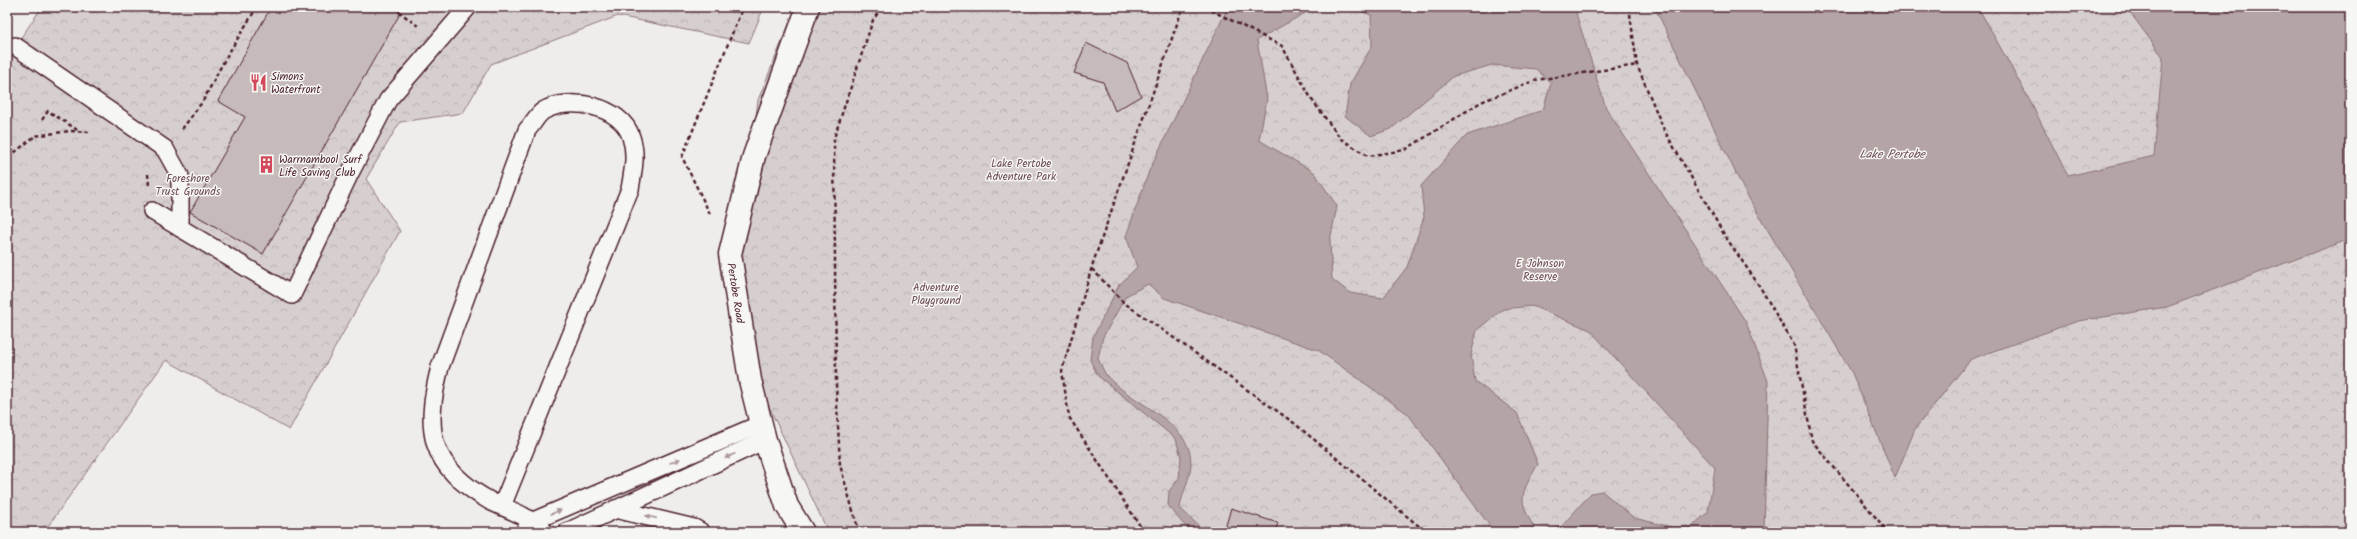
<svg xmlns="http://www.w3.org/2000/svg" width="2357" height="539" viewBox="0 0 2357 539" font-family="Kalam,sans-serif">
	<style>
		.park { fill: url(#park-crowns); stroke: #90777c }
		.water { fill: #b4a4a5; stroke: #8a6f74; fill-rule: evenodd }
		.building { fill: #c6babb; stroke: #4a1f2b }
		.lines { fill: none; stroke-linecap: round; stroke-linejoin: round }
		.service-casing { stroke: #4a1f2b; stroke-width: 20 }
		.tertiary-casing { stroke: #4a1f2b; stroke-width: 25 }
		.path { stroke: #4a1f2b; stroke-width: 2.5; stroke-dasharray: 4 3; stroke-linecap: butt }
		.service { stroke: #f6f6f2; stroke-width: 17 }
		.tertiary { stroke: #f6f6f2; stroke-width: 22 }
		.oneway { fill: #a99598 }
		.labels { text-anchor: middle; stroke-width: 3; stroke-linejoin: round; paint-order: stroke }
		.poi-label { font-size: 11px; fill: #4a1f2b; stroke: #f6f6f2; text-anchor: start }
		.park-label { font-size: 11px; fill: #6d4b54; stroke: #f6f6f2 }
		.street-label { font-size: 11px; fill: #4a1f2b; stroke: #f6f6f2 }
		.water-label { font-size: 12px; font-style: italic; fill: #6f4e56; stroke: #f6f6f2 }
	</style>
	<defs>
		<pattern id="park-crowns" width="20" height="18" patternUnits="userSpaceOnUse"><rect width="20" height="18" fill="#d7cfce"/><path d="M2 6a3 3 0 1 1 6 0M12 15a3 3 0 1 1 6 0" fill="none" stroke="#bab1b1"/></pattern>
	</defs>
	<rect width="100%" height="100%" fill="#efedea"/>
	<filter id="ink" filterUnits="userSpaceOnUse"><feTurbulence type="fractalNoise" baseFrequency=".025" numOctaves="2"/><feDisplacementMap in="SourceGraphic" scale="8" xChannelSelector="R" yChannelSelector="G"/><feConvolveMatrix kernelMatrix="1 2 1 2 8 2 1 2 1" color-interpolation-filters="sRGB"/></filter>
	<g filter="url(#ink)">
		<g class="park">
			<polygon points="42,7 764,7 749,43 618,16 491,64 463,113 400,122 366,179 400,231 289,430 166,360 44,532 7,532 7,58"/>
			<polygon points="796,7 2350,7 2350,532 828,532 730,324 758,100"/>
		</g>
		<g class="water">
			<path d="M1228,7H1316L1257,40L1267,99L1259,140L1314,172L1337,206L1330,241L1332,279L1350,293L1383,298L1407,267L1424,217L1421,186L1467,135L1543,110L1551,83L1536,69L1492,65L1454,76L1391,129L1371,136L1345,116L1350,84L1372,46L1371,15L1350,7H1574L1606,108L1746,322L1768,381L1764,532H1494L1408,414L1318,350L1164,298L1148,284L1126,296L1103,337L1098,358C1100,363 1103,370 1106,375C1128,402 1192,421 1191,463C1191,477 1182,493 1180,508L1205,532C1184,532 1181,520 1168,505L1169,491L1179,478L1181,457L1176,439L1098,376L1090,360L1093,337L1119,285L1137,267L1126,236L1149,171ZM1532,306L1590,330L1715,468L1708,512L1691,527H1672L1634,518L1602,491L1591,493L1561,527L1536,531C1517,498 1520,496 1538,464L1517,413L1475,381L1471,355L1477,330L1503,309Z"/>
			<polygon points="1656,7 1978,7 2031,103 2068,176 2154,156 2163,57 2126,7 2350,7 2350,239 2167,307 2078,321 1971,359 1915,429 1895,478 1852,373 1744,190 1657,12"/>
		</g>
		<g class="building">
			<polygon points="271,7 392,7 401,12 263,254 190,212 245,117 218,101"/>
			<polygon points="1086,43 1127,63 1141,96 1115,111 1103,82 1074,73"/>
			<polygon points="1231,508 1278,523 1275,532 1224,532"/>
		</g>
		<g class="lines">
			<defs>
				<g id="service">
					<polyline points="15,46 165,149 180,176 180,228"/>
					<polyline points="152,211 292,295 349,175 388,100 468,7"/>
					<path d="M502,506L630,189C633,171 637,154 631,137C622,106 569,95 543,111C537,115 532,125 527,130L440,367C424,430 428,466 490,501C500,506 512,510 523,516C531,520 538,527 545,532"/>
					<polyline points="615,509 694,528 701,532"/>
					<polyline points="524,532 531,522 761,424"/>
					<polyline points="567,532 765,440"/>
				</g>
				<polyline id="tertiary" points="803,532 787,506 765,440 750,380 730,254 754,156 808,7"/>
			</defs>
			<use href="#service" class="service-casing"/>
			<use href="#tertiary" class="tertiary-casing"/>
			<g class="path">
				<polyline points="393,7 418,26"/>
				<polyline points="1205,7 1282,46 1312,100 1341,139 1368,156 1405,150 1481,102 1536,80 1637,65"/>
				<polyline points="1629,7 1637,65 1664,130 1725,236 1760,287 1794,345 1812,441 1888,532"/>
				<polyline points="42,120 48,111 79,131"/>
				<polyline points="182,129 203,101 225,59 257,7"/>
				<polyline points="7,164 9,157 35,136 70,131 91,132"/>
				<polyline points="148,174 149,185"/>
				<polyline points="710,214 682,157 743,7"/>
				<polyline points="1092,269 1123,302 1294,423 1426,532"/>
				<polyline points="859,532 840,465 836,385 834,138 873,20 882,7"/>
				<polyline points="1144,532 1069,417 1062,371 1093,263 1183,7"/>
			</g>
			<use href="#service" class="service"/>
			<use href="#tertiary" class="tertiary"/>
		</g>
		<defs><path id="oneway-solid" d="M-6-.8H1V-3.2L6.5 0L1 3.2V.8H-6Z"/></defs>
		<g class="oneway">
			<use href="#oneway-solid" transform="translate(730 456) rotate(155)"/>
			<use href="#oneway-solid" transform="translate(675 461) rotate(-23)"/>
			<use href="#oneway-solid" transform="translate(556 512) rotate(-23)"/>
			<use href="#oneway-solid" transform="translate(651 517) rotate(-167)"/>
		</g>
	</g>
	<defs>
		<symbol id="restaurant-bare" viewBox="-9 -9 18 18"><path d="M-5-6h1v4h1v-4h1v4h1v-4h1v5L-1.5 .5V6h-2V.5L-5-1ZM5-6V6H3V1.5H1.5Q1.5-4 5-6Z" fill="#d1495b" stroke="#f6f6f2" stroke-width="2.5" paint-order="stroke"/></symbol>
		<symbol id="building-bare" viewBox="-9 -9 18 18"><path d="M-4-6H4V6H1V3H-1V6H-4ZM-2.5-4.3h1.7v1.8h-1.7ZM.8-4.3h1.7v1.8H.8ZM-2.5-1h1.7V.8h-1.7ZM.8-1h1.7V.8H.8Z" fill="#d1495b" stroke="#f6f6f2" stroke-width="2.5" paint-order="stroke"/></symbol>
	</defs>
	<g fill-rule="evenodd">
		<use href="#restaurant-bare" x="246" y="70" width="25" height="25"/>
		<use href="#building-bare" x="254" y="152" width="25" height="25"/>
	</g>
	<g class="labels">
		<g class="poi-label">
			<text x="271" y="80">Simons<tspan x="271" dy="13">Waterfront</tspan></text>
			<text x="279" y="163">Warrnambool Surf<tspan x="279" dy="13">Life Saving Club</tspan></text>
		</g>
		<g class="park-label">
			<text x="1021" y="167">Lake Pertobe<tspan x="1021" dy="13">Adventure Park</tspan></text>
			<text x="188" y="182">Foreshore<tspan x="188" dy="13">Trust Grounds</tspan></text>
			<text x="1540" y="267">E Johnson<tspan x="1540" dy="13">Reserve</tspan></text>
			<text x="936" y="291">Adventure<tspan x="936" dy="13">Playground</tspan></text>
		</g>
		<g class="street-label">
			<text transform="translate(736 293) rotate(81)" y="4">Pertobe Road</text>
		</g>
		<g class="water-label">
			<text x="1892" y="158">Lake Pertobe</text>
		</g>
	</g>
	<rect width="2357" height="539" fill="none" stroke="#f6f6f2" stroke-width="24"/>
	<rect x="12" y="12" width="2333" height="515" fill="none" stroke="#4a1f2b" stroke-width="1.5" filter="url(#ink)"/>
</svg>
